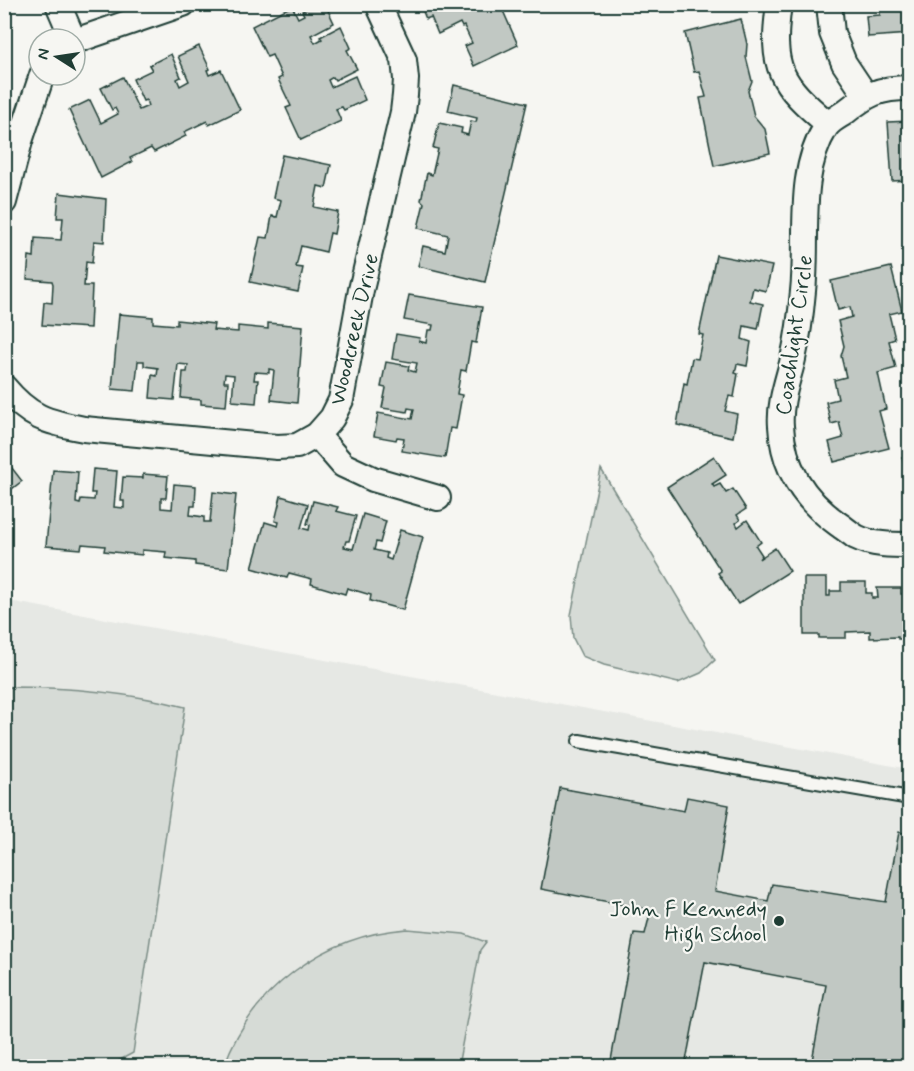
<svg xmlns="http://www.w3.org/2000/svg" width="914" height="1071" viewBox="0 0 914 1071" font-family="Mynerve,sans-serif">
	<style>
		.built { fill: #e6e8e4 }
		.green { fill: #d6dbd6; stroke: #7a8c85; stroke-width: 1.5 }
		.building { fill: #c1c8c3; stroke: #1f3d34; stroke-width: 1.5 }
		.lines { fill: none; stroke-linecap: round; stroke-linejoin: round }
		.service-casing { stroke: #1f3d34; stroke-width: 16 }
		.minor-casing { stroke: #1f3d34; stroke-width: 28 }
		.service { stroke: #f6f6f2; stroke-width: 12 }
		.minor { stroke: #f6f6f2; stroke-width: 24 }
		.poi-dot { fill: #1f3d34; stroke: #f6f6f2; stroke-width: 2 }
		.labels { text-anchor: middle; stroke-width: 4.5; stroke-linejoin: round; paint-order: stroke }
		.street-label { font-size: 22px; fill: #1f3d34; stroke: #f6f6f2 }
		.poi-label { font-size: 22px; fill: #1f3d34; stroke: #f6f6f2; text-anchor: end }
	</style>
	<rect width="100%" height="100%" fill="#f6f6f2"/>
	<filter id="ink" filterUnits="userSpaceOnUse"><feTurbulence type="fractalNoise" baseFrequency=".0167" numOctaves="2"/><feDisplacementMap in="SourceGraphic" scale="12" xChannelSelector="R" yChannelSelector="G"/><feConvolveMatrix kernelMatrix="1 2 1 2 8 2 1 2 1" color-interpolation-filters="sRGB"/></filter>
	<g filter="url(#ink)">
		<polygon class="built" points="4,600 909,769 909,1066 5,1066"/>
		<g class="green">
			<polygon points="601,469 715,660 701,673 678,683 604,665 582,656 573,638 571,615"/>
			<path d="M4,687C65,687 127,692 185,707L133,1053L109,1066H46L5,1060Z"/>
			<path d="M407,929L464,934L486,942L480,950L458,1066H224C252,988 325,935 407,929Z"/>
		</g>
		<g class="building">
			<polygon points="316,4 325,4 334,23 311,35 315,43 322,39 320,37 341,26 351,48 347,50 357,69 335,80 333,77 328,80 331,87 355,76 365,100 344,110 342,107 336,109 341,121 301,140 286,108 291,106 278,79 282,77 272,55 267,57 252,26 292,6 298,18 304,15 302,11"/>
			<polygon points="420,4 492,4 493,7 500,4 518,45 474,66 465,46 472,43 464,26 462,27 460,23 438,34 431,17 426,19"/>
			<polygon points="879,4 910,4 910,34 868,37 866,16 880,15"/>
			<polygon points="4,18 10,19 5,44 4,44"/>
			<polygon points="741,19 747,44 746,57 752,81 748,91 754,116 765,129 770,153 714,166 700,98 706,97 699,71 694,72 685,33"/>
			<polygon points="199,46 210,69 207,70 209,75 221,70 240,110 209,125 207,121 184,132 186,136 154,152 151,148 130,158 132,162 101,178 69,110 90,100 101,123 118,114 115,108 112,110 101,88 123,77 139,110 148,106 146,100 143,101 133,79 152,70 149,65 171,54 181,77 177,79 180,86 189,81 178,56"/>
			<polygon points="454,85 527,103 485,282 418,266 423,246 445,251 448,235 418,228 424,203 421,200 427,173 432,175 438,149 433,148 439,123 462,128 461,133 468,135 471,121 476,122 477,118 448,111"/>
			<polygon points="910,121 910,180 892,181 888,122"/>
			<polygon points="282,155 331,165 326,188 318,186 314,207 338,212 334,234 330,233 326,252 301,246 296,267 303,268 298,292 250,282 260,237 268,238 272,216 277,217 281,200 273,198"/>
			<polygon points="59,193 106,199 104,242 94,241 92,263 86,262 84,286 92,286 90,328 42,325 44,302 52,303 53,284 52,281 27,279 29,256 34,257 35,238 61,240 63,218 57,218"/>
			<polygon points="716,255 772,266 766,291 753,288 750,301 763,304 758,329 744,326 742,339 751,342 747,366 737,364 735,373 738,374 734,397 729,396 725,411 737,414 733,437 677,425 684,383 687,384 692,358 698,359 703,335 699,334"/>
			<polygon points="891,267 902,311 889,314 895,339 889,341 896,368 878,373 886,409 879,411 889,448 834,462 829,442 843,438 839,422 831,424 826,402 838,399 834,380 846,377 841,356 844,346 838,321 852,317 850,307 838,310 831,281"/>
			<polygon points="409,295 482,307 476,343 471,342 466,371 461,370 457,394 462,395 456,429 450,428 445,458 402,451 404,438 397,437 396,440 374,436 378,413 412,419 414,409 408,408 407,412 382,408 386,388 381,387 386,362 409,366 408,370 415,372 417,363 392,359 396,334 420,338 419,341 426,343 428,330 432,330 433,325 404,320"/>
			<polygon points="119,314 153,317 153,323 177,325 177,320 214,324 213,330 238,332 238,326 268,329 268,323 303,326 297,403 271,400 274,370 269,369 269,373 255,372 254,380 258,380 256,403 232,401 234,375 225,374 224,382 228,382 226,406 201,404 201,400 181,398 183,372 187,372 188,365 178,364 174,400 150,398 152,375 157,376 158,368 144,366 144,361 138,361 135,391 112,389"/>
			<polygon points="910,455 910,486 902,457"/>
			<polygon points="714,456 726,475 712,484 714,487 720,484 726,493 733,489 746,509 737,515 740,520 736,523 738,527 747,520 761,542 756,546 762,555 759,559 775,548 790,571 738,604 718,573 721,571 667,487"/>
			<polygon points="8,463 22,481 4,495 4,465"/>
			<polygon points="93,469 117,471 114,507 124,508 124,501 121,501 123,477 143,478 143,474 168,476 166,498 161,498 161,508 172,509 174,484 196,486 195,506 191,506 190,515 204,517 204,522 210,522 213,492 236,495 228,569 195,565 195,561 165,558 166,552 142,550 142,555 104,551 105,546 82,544 81,549 46,546 53,470 78,472 76,503 80,504 81,499 94,500 95,493 91,493"/>
			<polygon points="281,496 308,504 301,528 309,530 310,525 307,524 313,501 338,507 336,511 356,516 349,541 346,541 344,547 353,549 363,514 386,521 380,543 376,542 374,550 387,553 386,558 391,560 400,530 423,537 403,610 370,601 371,595 347,588 345,594 311,584 312,579 289,573 287,578 252,568 265,522 278,526 279,522 275,521"/>
			<polygon points="804,578 827,578 827,596 830,596 830,591 841,591 841,582 866,582 866,593 872,593 872,598 878,598 877,588 901,588 901,594 910,594 910,639 898,639 898,637 870,638 870,631 846,632 846,638 819,638 819,635 804,635"/>
			<polygon points="560,788 684,811 687,797 729,805 715,891 768,901 772,884 886,902 899,832 910,834 910,1066 811,1066 826,985 705,962 685,1066 610,1066 634,933 645,934 651,910 541,889"/>
		</g>
		<g class="lines">
			<defs>
				<polyline id="service" points="579,741 910,798"/>
				<g id="minor">
					<polyline points="58,4 73,39"/>
					<path d="M779,4C770,69 780,83 828,124"/>
					<polyline points="829,4 832,33 844,63 866,96"/>
					<polyline points="75,41 183,4"/>
					<path d="M910,88C878,88 868,94 844,113C838,117 830,121 826,127C796,175 809,238 803,291C801,314 798,337 793,359C788,380 779,403 781,426C783,468 804,500 838,524C844,528 850,533 856,537C872,545 892,545 910,545"/>
					<polyline points="4,202 20,141 42,75"/>
					<path d="M4,387C29,417 46,422 84,429L277,447L297,446L317,435L332,418L341,400L361,290L403,112L405,95L406,79L404,60L378,4"/>
					<polyline points="317,435 343,465 373,479 438,498"/>
				</g>
			</defs>
			<use href="#service" class="service-casing"/>
			<use href="#minor" class="minor-casing"/>
			<use href="#service" class="service"/>
			<use href="#minor" class="minor"/>
		</g>
	</g>
	<circle class="poi-dot" cx="779" cy="921" r="6"/>
	<g class="labels">
		<g class="street-label">
			<text transform="translate(353 329) rotate(-77)" y="8">Woodcreek Drive</text>
			<text transform="translate(793 335) rotate(-82)" y="8">Coachlight Circle</text>
		</g>
		<g class="poi-label">
			<text x="767" y="916">John F Kennedy<tspan x="767" dy="25">High School</tspan></text>
		</g>
	</g>
	<rect width="914" height="1071" fill="none" stroke="#f6f6f2" stroke-width="24"/>
	<rect x="12" y="12" width="890" height="1047" fill="none" stroke="#1f3d34" stroke-width="2" filter="url(#ink)"/>
	<g transform="translate(57 57) rotate(282)"><circle r="28" fill="#f6f6f2" stroke="#a0aca6" stroke-width="1.5"/>
	<path d="M0-4.5L10 22L0 15L-10 22Z" fill="#1f3d34"/>
	<text y="-9" font-size="16" font-weight="bold" text-anchor="middle" fill="#1f3d34">N</text>
	</g>
</svg>
